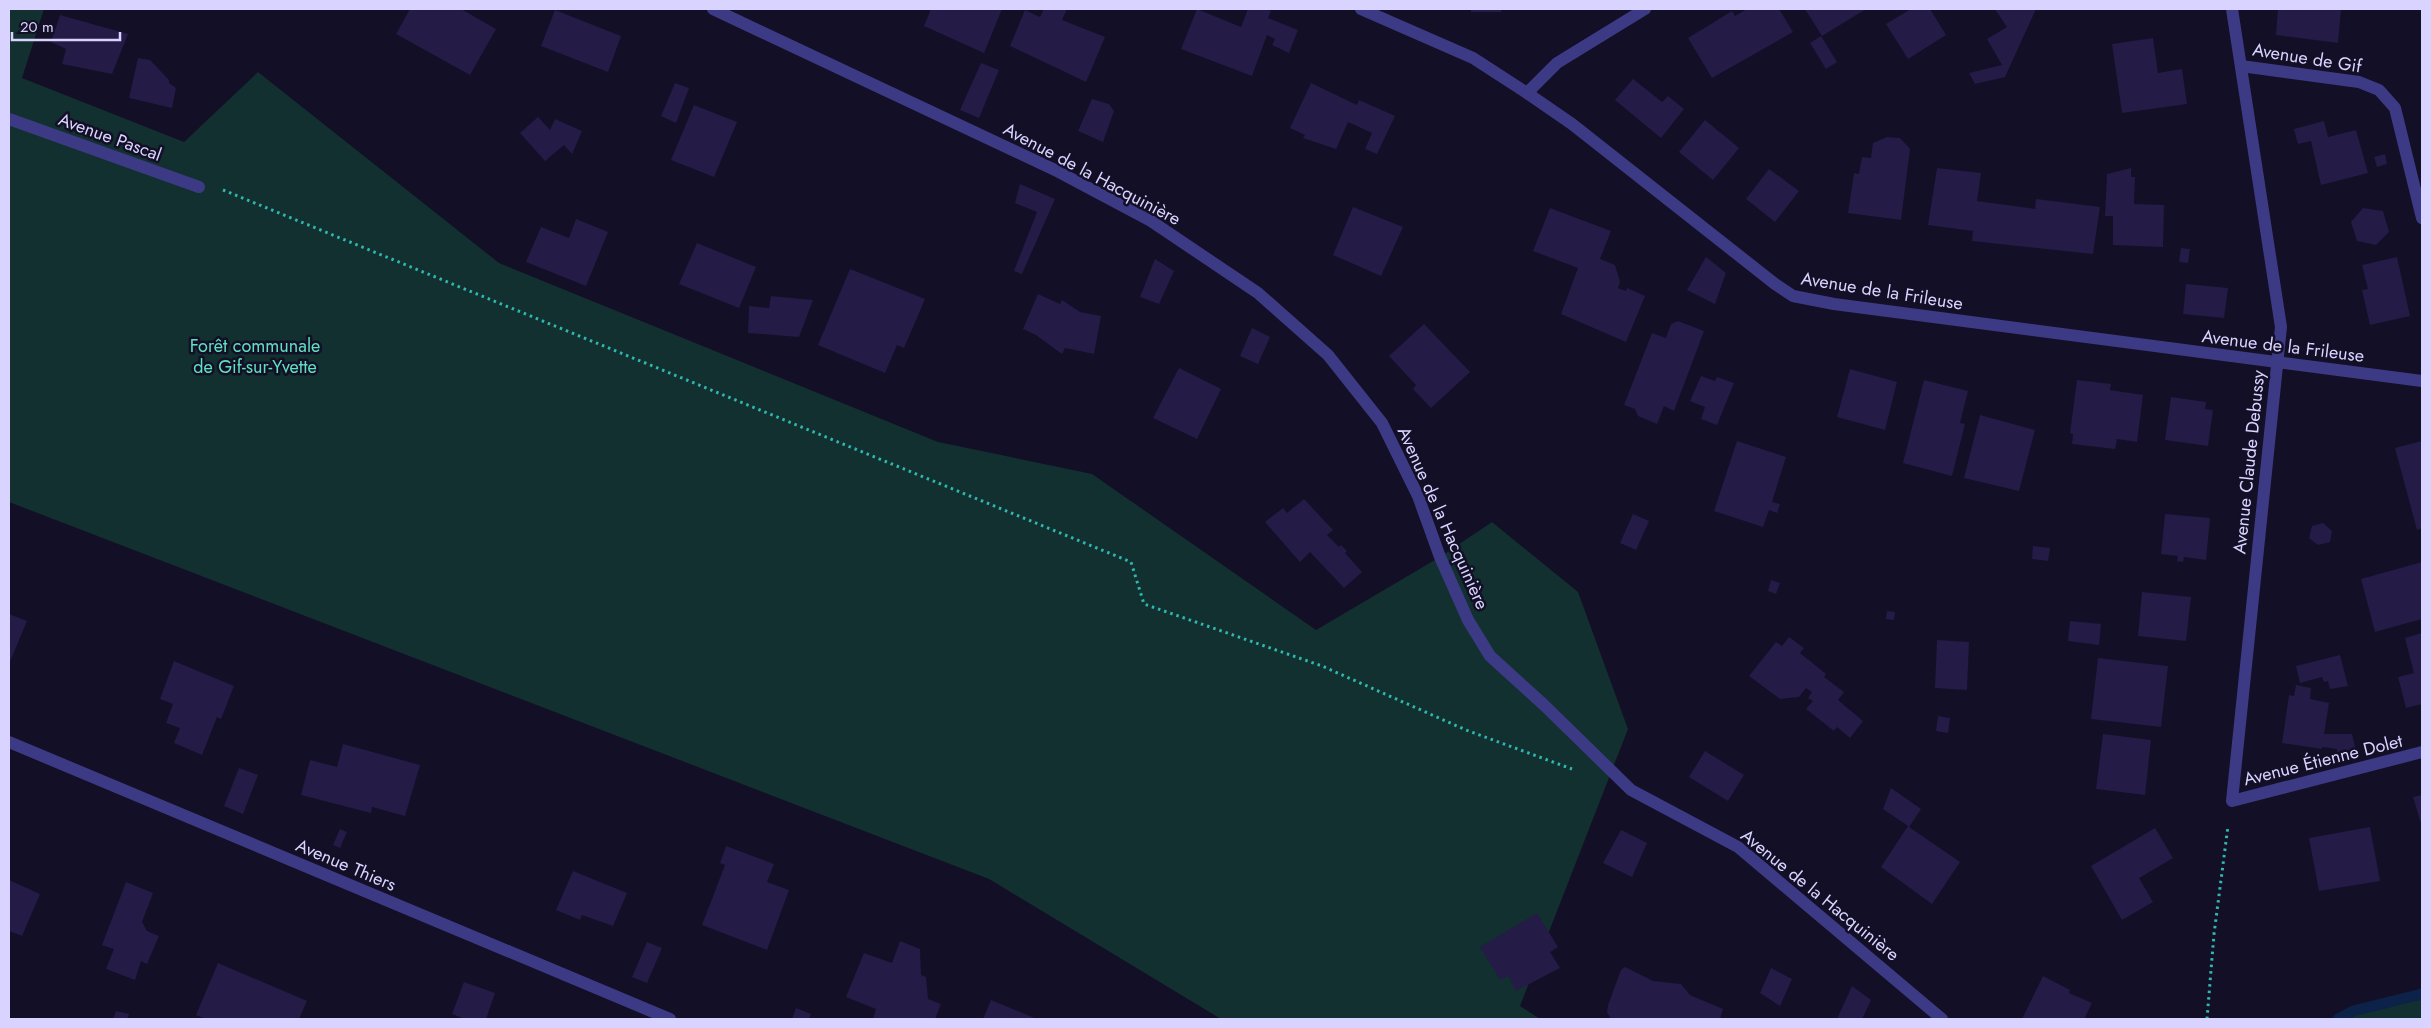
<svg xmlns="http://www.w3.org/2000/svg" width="2431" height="1028" viewBox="0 0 2431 1028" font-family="Jost,sans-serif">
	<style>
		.green { fill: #12302f }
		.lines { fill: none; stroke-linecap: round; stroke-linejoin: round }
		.stream { stroke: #0c2248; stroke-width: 11 }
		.building { fill: #241b47 }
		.path { stroke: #2fb8b0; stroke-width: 3; stroke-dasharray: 2.5 4; stroke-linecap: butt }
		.minor { stroke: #3d3a85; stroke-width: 12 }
		.labels { text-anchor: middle; stroke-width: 5; stroke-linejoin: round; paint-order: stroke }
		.street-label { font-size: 18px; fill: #d9d4ff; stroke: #130f26 }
		.park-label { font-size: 18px; fill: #5fe0c0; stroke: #130f26 }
	</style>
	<rect width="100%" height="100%" fill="#130f26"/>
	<g class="green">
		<polygon points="9,9 44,9 22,78 184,142 258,72 499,263 938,442 1092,474 1316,630 1440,557 1492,522 1578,592 1628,729 1520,1006 1540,1019 1221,1019 989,879 9,502"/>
		<polygon points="2422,988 2422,1019 2337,1019"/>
	</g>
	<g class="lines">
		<polyline class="stream" points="2338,1019 2353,1011 2422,994"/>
	</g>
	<g class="building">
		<polygon points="410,9 461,9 496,29 470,75 396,34"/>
		<polygon points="931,9 1002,9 984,53 924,26"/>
		<polygon points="1044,9 1067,9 1062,20 1105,37 1086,82 1010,46 1025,10 1040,17"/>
		<polygon points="1197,9 1241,27 1248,9 1265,9 1271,11 1268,18 1298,30 1289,53 1272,45 1275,39 1267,35 1252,76 1181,49"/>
		<rect x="1471" y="9" width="30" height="3"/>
		<polygon points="1747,9 1779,9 1793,32 1712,78 1688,38 1732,11 1735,16"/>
		<polygon points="1805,9 1866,9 1822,36"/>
		<polygon points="1911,9 1930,9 1946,35 1908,59 1886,24"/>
		<polygon points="1995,9 2036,9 2005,77 1975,84 1969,73 2002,65 1987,39 2007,27"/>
		<polygon points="2278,9 2341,9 2338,43 2276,35"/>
		<polygon points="555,10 621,36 608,72 541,46"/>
		<polygon points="60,15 128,34 112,74 62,64 66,49 51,42"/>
		<polygon points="1821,36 1837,62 1826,69 1810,43"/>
		<polygon points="2153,38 2158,73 2182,69 2187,104 2122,113 2112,44"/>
		<polygon points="138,58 150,60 169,80 169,83 176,88 172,108 129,98"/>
		<polygon points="981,63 999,70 979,118 960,110"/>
		<polygon points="1633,79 1662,102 1668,96 1684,109 1661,138 1615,100"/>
		<polygon points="675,83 689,88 676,123 661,116"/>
		<polygon points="1311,83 1357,105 1359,100 1395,116 1377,154 1365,149 1372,133 1348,122 1336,149 1303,138 1305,135 1290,128"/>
		<polygon points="1092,99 1109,104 1114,111 1103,142 1078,131"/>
		<polygon points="694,105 737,122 714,177 671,160"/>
		<polygon points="538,117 550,130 555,119 582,131 572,154 564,145 545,161 520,133"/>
		<polygon points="1705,120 1739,148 1713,180 1679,152"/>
		<polygon points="2324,121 2328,137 2356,130 2368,173 2321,185 2311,141 2298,144 2294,129"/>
		<polygon points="1887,137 1900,138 1910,149 1901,220 1848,213 1854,173 1859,174 1862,157 1871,158 1873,143"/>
		<polygon points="2385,154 2387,164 2377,167 2374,157"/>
		<polygon points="1937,168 1981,173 1977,201 2035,209 2036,199 2100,207 2093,254 1972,241 1973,231 1928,225"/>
		<polygon points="2131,168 2131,177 2135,177 2134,204 2164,205 2163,247 2113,245 2113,216 2105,216 2107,174"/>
		<polygon points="1769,169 1799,191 1775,222 1746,199"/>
		<polygon points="1020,184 1055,199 1022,274 1014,271 1037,212 1015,203"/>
		<polygon points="1353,207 1403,227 1381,276 1333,255"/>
		<polygon points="1550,208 1611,231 1600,259 1615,265 1620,282 1618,288 1626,291 1627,288 1645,296 1626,342 1561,314 1578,268 1533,251"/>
		<polygon points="2363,208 2383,211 2389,232 2376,245 2357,241 2351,222"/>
		<polygon points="576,219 608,232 586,286 526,262 541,227 569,238"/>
		<polygon points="697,243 756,267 739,308 679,284"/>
		<polygon points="2181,248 2190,249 2188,263 2179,262"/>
		<polygon points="1706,257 1726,273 1715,304 1687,290"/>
		<polygon points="2397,257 2410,316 2370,325 2362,290 2368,289 2362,265"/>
		<polygon points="1155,259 1174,271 1159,304 1140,297"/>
		<polygon points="850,269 925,299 904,348 897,345 885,373 818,345"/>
		<polygon points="2186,284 2228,288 2224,318 2183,314"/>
		<polygon points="1038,294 1060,304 1062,300 1080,312 1101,316 1094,354 1065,348 1062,354 1036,335 1023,329"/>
		<polygon points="771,296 813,300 799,337 748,333 749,306 769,308"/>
		<polygon points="1678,321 1704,331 1674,411 1664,406 1657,424 1638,416 1635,409 1624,405 1652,333 1666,338 1671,324"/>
		<polygon points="1424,324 1470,372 1431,408 1413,389 1416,385 1389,356"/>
		<polygon points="1252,328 1270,337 1258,364 1240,356"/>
		<polygon points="1179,368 1221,389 1197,439 1153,418"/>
		<polygon points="1850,369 1897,382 1885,430 1837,417"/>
		<polygon points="1701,376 1715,381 1717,377 1734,383 1717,425 1701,419 1705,407 1690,401"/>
		<polygon points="1924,380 1968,391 1960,423 1965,424 1952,476 1903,463"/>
		<polygon points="2077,380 2111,384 2110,390 2143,395 2137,442 2117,439 2115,449 2072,444 2073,434 2070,433"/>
		<polygon points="2171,397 2206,402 2205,409 2213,410 2208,446 2165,440"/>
		<polygon points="1980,415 2035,430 2019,491 1964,478"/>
		<polygon points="1737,441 1786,457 1772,502 1780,504 1777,513 1769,510 1763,527 1714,511"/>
		<polygon points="2422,441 2422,528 2417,530 2395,448"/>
		<polygon points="1304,499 1333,530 1327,535 1339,547 1341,545 1347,551 1345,553 1362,572 1344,588 1310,552 1300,562 1265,522 1283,508 1287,513"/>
		<polygon points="1633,514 1649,521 1636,550 1620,543"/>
		<polygon points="2165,514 2210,518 2206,560 2184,557 2183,562 2177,561 2178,556 2161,554"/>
		<polygon points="2323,523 2332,531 2330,542 2318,545 2309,538 2312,526"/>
		<polygon points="2033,546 2050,548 2048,561 2032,559"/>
		<polygon points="2422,562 2422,619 2375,632 2361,579"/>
		<polygon points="1771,580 1780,583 1776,594 1768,591"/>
		<polygon points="2142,592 2191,597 2186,641 2138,636"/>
		<polygon points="1887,611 1895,612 1894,620 1886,619"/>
		<polygon points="9,614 27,621 9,664"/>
		<polygon points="2070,621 2101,624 2099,645 2068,641"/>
		<polygon points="2422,633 2422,704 2406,708 2398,677 2414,673 2405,638"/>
		<polygon points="1789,637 1804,648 1800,653 1826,674 1824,677 1844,692 1838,700 1863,721 1850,738 1837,727 1834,731 1806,709 1813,701 1808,698 1812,692 1806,688 1799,697 1780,699 1749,676 1776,642 1782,646"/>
		<polygon points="1937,640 1969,642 1967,690 1935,688"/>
		<polygon points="2340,655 2348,686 2330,689 2328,681 2324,682 2322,677 2300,683 2296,666"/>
		<polygon points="2098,658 2168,666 2161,727 2091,719"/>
		<polygon points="174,661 234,686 221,719 217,717 202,755 174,743 180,728 166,723 173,704 160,699"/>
		<polygon points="2296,685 2311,688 2310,699 2329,703 2324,734 2352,734 2356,751 2337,756 2337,749 2322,747 2322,749 2282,743 2289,695 2294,696"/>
		<polygon points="1938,716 1950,718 1948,733 1936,731"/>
		<polygon points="2103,734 2151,740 2145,795 2096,789"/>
		<polygon points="343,744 420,765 405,816 372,807 371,813 301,795 310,760 337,767"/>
		<polygon points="1705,751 1744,775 1728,801 1689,777"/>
		<polygon points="239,768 258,775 243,814 224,806"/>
		<polygon points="1891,788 1921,809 1909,827 1960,862 1932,904 1881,867 1908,826 1883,809"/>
		<polygon points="2422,795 2422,827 2413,797"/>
		<polygon points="2370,827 2380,881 2319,891 2309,838"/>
		<polygon points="2155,828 2173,858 2139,878 2153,902 2122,920 2091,866"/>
		<polygon points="340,829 347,832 340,848 333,845"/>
		<polygon points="1621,830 1647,843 1632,877 1603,863"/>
		<polygon points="726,846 774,864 767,882 789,890 767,950 702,925 725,865 720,863"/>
		<polygon points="573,871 627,893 613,926 582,915 580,920 556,910"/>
		<polygon points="9,880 40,894 22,936 9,931"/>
		<polygon points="126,882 153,893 142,922 147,931 159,936 147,964 141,961 135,980 106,969 114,949 102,945"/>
		<polygon points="1537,913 1558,947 1550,952 1560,968 1516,991 1508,976 1500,980 1480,947"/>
		<polygon points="900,941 920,949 921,975 926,977 928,999 941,1004 935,1019 873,1019 876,1009 846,997 864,953 892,963"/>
		<polygon points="647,942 662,948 647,983 632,977"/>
		<polygon points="218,963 307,1001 299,1019 206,1019 196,1015"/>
		<polygon points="1625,967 1653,981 1681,984 1690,995 1723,1009 1720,1019 1611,1019 1607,1012 1608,1005 1621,970"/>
		<polygon points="1771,968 1792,979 1780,1006 1760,993"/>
		<polygon points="2043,976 2070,990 2069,993 2092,1003 2084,1019 2022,1019"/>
		<polygon points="464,982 495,993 486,1019 465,1019 452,1014"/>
		<polygon points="1852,986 1871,1000 1862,1019 1837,1019"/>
		<polygon points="991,1000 1037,1019 983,1019"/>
		<polygon points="796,1008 811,1014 809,1019 792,1019"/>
		<polygon points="116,1011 129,1014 127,1019 113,1019"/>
	</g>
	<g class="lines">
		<g class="path">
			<polyline points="223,190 1131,562 1144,604 1322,666 1466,730 1572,769"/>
			<polyline points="2207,1019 2214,934 2228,826"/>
		</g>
		<g class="minor">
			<polyline points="713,9 1055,170 1151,221 1258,293 1328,355 1382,423 1418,496 1440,557 1468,620 1490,656 1544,705 1631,790 1738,847 1942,1019"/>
			<polyline points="1361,9 1473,58 1527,93 1572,124 1775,284 1793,296 1834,304 2422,381"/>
			<polyline points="2232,9 2281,327 2232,801 2422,752"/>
			<polyline points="2241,66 2359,82 2379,90 2395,108 2422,218"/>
			<polyline points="1527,93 1557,63 1645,9"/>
			<polyline points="9,119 199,187"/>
			<polyline points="9,742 670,1019"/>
		</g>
	</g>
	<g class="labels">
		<g class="street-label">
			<text transform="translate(2307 58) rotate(9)" y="6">Avenue de Gif</text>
			<text transform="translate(110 137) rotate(20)" y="6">Avenue Pascal</text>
			<text transform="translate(1092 174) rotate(28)" y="6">Avenue de la Hacquinière</text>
			<text transform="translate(1882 291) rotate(9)" y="6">Avenue de la Frileuse</text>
			<text transform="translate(2283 346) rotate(7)" y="6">Avenue de la Frileuse</text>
			<text transform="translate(2249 462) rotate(-84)" y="6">Avenue Claude Debussy</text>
			<text transform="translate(1443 518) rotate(66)" y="6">Avenue de la Hacquinière</text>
			<text transform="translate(2323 760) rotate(-14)" y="6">Avenue Étienne Dolet</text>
			<text transform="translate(346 865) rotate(23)" y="6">Avenue Thiers</text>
			<text transform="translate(1820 895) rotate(39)" y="6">Avenue de la Hacquinière</text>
		</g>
		<g class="park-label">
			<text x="255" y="352">Forêt communale<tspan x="255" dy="21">de Gif-sur-Yvette</tspan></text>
		</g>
	</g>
	<rect width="2431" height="1028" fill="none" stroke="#d9d4ff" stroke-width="20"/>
	<path d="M12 32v8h108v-8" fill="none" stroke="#d9d4ff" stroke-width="2.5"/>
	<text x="20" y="32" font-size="15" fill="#d9d4ff" stroke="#130f26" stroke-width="4" paint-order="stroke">20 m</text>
</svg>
